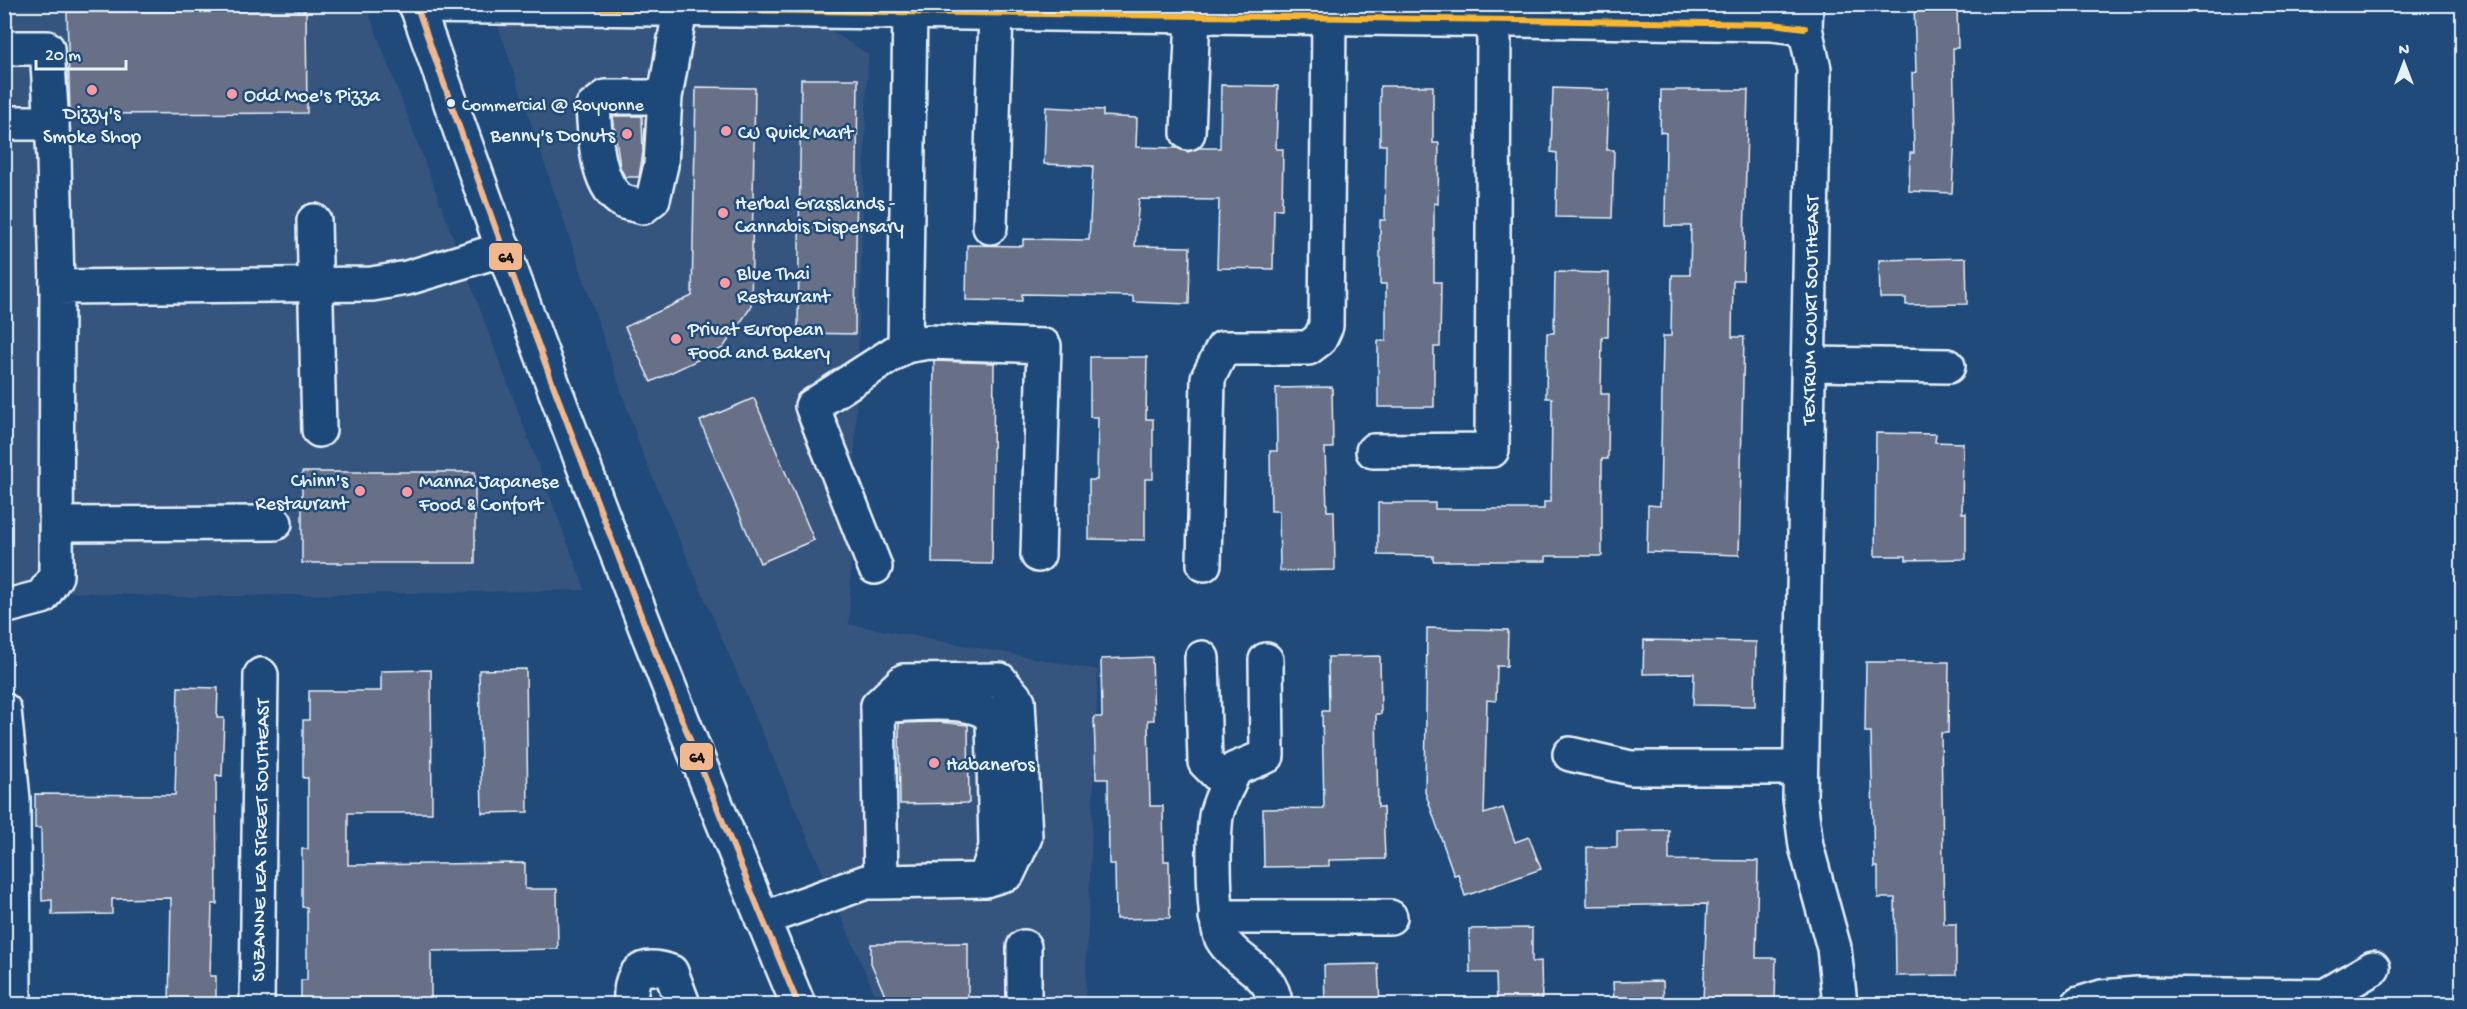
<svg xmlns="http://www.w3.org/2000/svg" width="2467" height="1009" viewBox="0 0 2467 1009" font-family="'Gochi Hand',sans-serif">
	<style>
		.built { fill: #35557e }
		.building { fill: #677088; stroke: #e8f1f8; stroke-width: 1.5 }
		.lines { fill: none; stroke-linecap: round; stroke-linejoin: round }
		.minor-casing { stroke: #e8f1f8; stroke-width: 38 }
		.major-casing { stroke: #e8f1f8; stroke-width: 38 }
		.minor { stroke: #1f4a7a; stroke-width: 33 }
		.major { stroke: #1f4a7a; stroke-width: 33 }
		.bus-1-casing { stroke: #1f4a7a; stroke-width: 10 }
		.bus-2-casing { stroke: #1f4a7a; stroke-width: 10 }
		.bus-1 { stroke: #f1b78d; stroke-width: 6 }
		.bus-2 { stroke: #fab62d; stroke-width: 6 }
		.poi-dot { fill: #ff9aa2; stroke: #1f4a7a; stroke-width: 2 }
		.bus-dot { fill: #e8f1f8; stroke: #1f4a7a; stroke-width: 2 }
		.labels { text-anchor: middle; stroke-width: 5; stroke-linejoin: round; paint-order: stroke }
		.bus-label { font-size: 18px; fill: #e8f1f8; stroke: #1f4a7a; text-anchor: start }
		.poi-label { font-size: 20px; fill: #e8f1f8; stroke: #1f4a7a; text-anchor: start }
		.street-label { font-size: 20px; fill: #e8f1f8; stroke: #1f4a7a }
		.line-badge { stroke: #1f4a7a; stroke-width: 2 }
		.pale-badge-label { font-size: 16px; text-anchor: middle; font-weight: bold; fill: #111 }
	</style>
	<rect width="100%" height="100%" fill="#1f4a7a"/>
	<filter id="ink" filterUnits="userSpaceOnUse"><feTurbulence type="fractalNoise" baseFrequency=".0167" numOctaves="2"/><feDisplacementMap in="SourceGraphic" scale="12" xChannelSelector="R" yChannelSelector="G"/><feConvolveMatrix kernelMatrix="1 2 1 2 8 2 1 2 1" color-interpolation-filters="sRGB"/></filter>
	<g filter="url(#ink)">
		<g class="built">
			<polygon points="5,5 366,5 585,590 176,597 5,589"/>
			<polygon points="491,5 790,5 868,54 849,624 1098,670 1085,1004 879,1004 643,455"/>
		</g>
		<g class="building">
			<polygon points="1914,4 1957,4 1958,48 1953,48 1955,134 1952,193 1909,191 1910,153 1914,153 1912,73 1916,72"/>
			<polygon points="306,11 307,113 70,114 67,12"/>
			<polygon points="801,79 858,79 855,334 798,333"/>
			<polygon points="1221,85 1278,86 1276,149 1283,149 1282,209 1274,209 1273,269 1217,268 1219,200 1139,199 1135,246 1190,247 1189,304 1133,302 1133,296 1022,294 1022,301 966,300 967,245 1023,246 1023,239 1089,240 1093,166 1044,164 1046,107 1103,110 1103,116 1137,118 1136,147 1177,148 1188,152 1199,148 1220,148"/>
			<polygon points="1380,86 1433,86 1433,143 1439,143 1438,204 1434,203 1434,282 1441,282 1440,347 1434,347 1434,407 1378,407 1378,341 1386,341 1386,284 1380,284 1380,220 1385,220 1386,145 1380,145"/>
			<polygon points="696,87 755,88 751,307 723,348 651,382 625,327 692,296"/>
			<polygon points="1553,88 1609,90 1607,150 1614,150 1612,218 1556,217 1557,153 1551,152"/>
			<polygon points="1661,90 1748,90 1743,280 1733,280 1732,337 1744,337 1739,555 1647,552 1648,505 1660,506 1663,336 1671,336 1672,275 1690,275 1691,226 1665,226 1666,133 1660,132"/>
			<polygon points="613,116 642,116 643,152 639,177 625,177 620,167"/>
			<polygon points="1966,258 1967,304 1906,305 1906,298 1880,298 1879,260"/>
			<polygon points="1555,272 1609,273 1608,337 1602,337 1601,394 1609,394 1608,459 1602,459 1602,556 1546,556 1546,561 1433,561 1433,556 1378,555 1378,503 1435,503 1435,509 1544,509 1544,502 1551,502 1552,398 1546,398 1547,333 1554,333"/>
			<polygon points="1090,357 1147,357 1146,419 1153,419 1153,479 1145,479 1145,540 1089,539 1089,480 1097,480 1098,417 1090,417"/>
			<polygon points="934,361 994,363 992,564 932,563"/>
			<polygon points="1332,387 1333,448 1325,448 1327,511 1334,511 1335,570 1280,571 1279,511 1271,511 1270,451 1277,451 1276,388"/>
			<polygon points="754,398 814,540 760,563 700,421"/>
			<polygon points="1876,433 1936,434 1935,442 1963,443 1962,513 1966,513 1966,559 1906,560 1906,556 1875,556"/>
			<rect x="302" y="472" width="173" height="91"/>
			<polygon points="1427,628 1508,630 1507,666 1497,666 1496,701 1487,700 1484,814 1503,808 1515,842 1529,837 1541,869 1465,896 1458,874 1454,875 1425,792"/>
			<polygon points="1644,640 1756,642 1755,706 1693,705 1694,673 1643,674"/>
			<polygon points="1380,656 1381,714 1376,714 1378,807 1383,807 1385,859 1329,860 1329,866 1264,867 1263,809 1324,808 1322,711 1329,711 1328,657"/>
			<polygon points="1152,657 1154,720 1148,720 1150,806 1163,806 1164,861 1169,861 1170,918 1116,919 1115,864 1109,864 1108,779 1096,779 1094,717 1102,717 1101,659"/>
			<polygon points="1866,662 1949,662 1948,733 1941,733 1944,924 1956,924 1956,975 1896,976 1895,898 1878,898 1878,867 1874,867 1871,732 1865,732"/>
			<polygon points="526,669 528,812 482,813 479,670"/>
			<polygon points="431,670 432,813 348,813 348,865 525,863 525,889 557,889 558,949 431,951 431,1005 301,1005 301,980 307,980 307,907 302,907 302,849 308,849 308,778 303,778 303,720 309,720 309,691 381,691 381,671"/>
			<polygon points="178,687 218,688 217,718 224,718 222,776 216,775 217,904 212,904 210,976 216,976 216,1005 169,1005 171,898 112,899 112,914 52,915 52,900 42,901 41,828 35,828 35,794 175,795"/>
			<polygon points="939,722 968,725 969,803 900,804 899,723"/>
			<polygon points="1669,830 1669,860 1758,861 1756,958 1776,958 1775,1002 1703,1001 1707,904 1587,906 1587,847 1617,847 1617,831"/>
			<polygon points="1532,928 1532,962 1541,961 1542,1005 1497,1005 1496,973 1470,973 1469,929"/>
			<polygon points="968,943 968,1005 889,1005 871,963 871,944"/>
			<polygon points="1378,964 1380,1005 1325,1005 1324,965"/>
			<polygon points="1663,981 1664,1005 1614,1005 1613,982"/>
		</g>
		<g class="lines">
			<defs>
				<g id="minor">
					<polyline points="1806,4 1805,28 1814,69 1800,799 1806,846 1834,948 1840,1004"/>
					<path d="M416,6C868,9 1320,17 1772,24L1805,28"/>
					<polyline points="4,48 47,48 54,157 57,287"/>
					<path d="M665,97H606L593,107C595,134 596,188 624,202C630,204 637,205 643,207L653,199L661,165L665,97L681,4"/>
					<polyline points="4,123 52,123"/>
					<polyline points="1188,133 1193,16"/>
					<polyline points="314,221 319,430"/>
					<polyline points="990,227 996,10"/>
					<polyline points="905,346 929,342 1044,346 1038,555"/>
					<polyline points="1808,364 1948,366"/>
					<polyline points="1373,451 1492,450 1494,20"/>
					<polyline points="57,524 275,523"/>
					<polyline points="1204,564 1208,378 1223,348 1308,348 1320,339 1326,326 1329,18"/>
					<polyline points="875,567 812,406 905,346 910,9"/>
					<polyline points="4,607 42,597 56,576 57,287 372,284 407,278 504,249"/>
					<polyline points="1202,658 1205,762 1228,785"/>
					<path d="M1266,660L1267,756L1235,769C1229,783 1221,797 1217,812C1212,829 1213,925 1222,939C1237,964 1273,972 1275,1004"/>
					<path d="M878,706C906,705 976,694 993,719L996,847L985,880"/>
					<polyline points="4,710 13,799 14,1004"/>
					<polyline points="1570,754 1631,768 1799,768"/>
					<polyline points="1216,917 1390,917"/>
					<polyline points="762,919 866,882 881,882 985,880 1008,873 1025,837 1018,701 1000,680 904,681 878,706 881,882"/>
					<polyline points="1024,947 1024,1004"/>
					<polyline points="257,1004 261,675"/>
					<path d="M631,1004C629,973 640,961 671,972L683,1004"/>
					<polyline points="2079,1004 2102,997 2137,994 2325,996 2373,968"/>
				</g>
				<path id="major" d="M416,4C533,341 660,675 798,1004"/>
			</defs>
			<use href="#minor" class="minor-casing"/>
			<use href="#major" class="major-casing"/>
			<use href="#minor" class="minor"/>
			<use href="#major" class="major"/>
			<defs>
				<path id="bus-1" d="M416,4C533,341 660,675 798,1004"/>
				<path id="bus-2" d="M416,6C868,9 1320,17 1772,24L1805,28"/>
			</defs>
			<use href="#bus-1" class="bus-1-casing"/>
			<use href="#bus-2" class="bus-2-casing"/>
			<use href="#bus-1" class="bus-1"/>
			<use href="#bus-2" class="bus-2"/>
		</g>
	</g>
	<g class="poi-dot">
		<circle cx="92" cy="90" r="6"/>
		<circle cx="232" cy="94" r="6"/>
		<circle cx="726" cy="131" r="6"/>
		<circle cx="627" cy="134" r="6"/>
		<circle cx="723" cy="213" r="6"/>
		<circle cx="725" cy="283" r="6"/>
		<circle cx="676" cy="339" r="6"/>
		<circle cx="360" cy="491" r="6"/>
		<circle cx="407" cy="492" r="6"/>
		<circle cx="934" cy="763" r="6"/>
	</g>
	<circle class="bus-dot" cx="451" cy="103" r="5"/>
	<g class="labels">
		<g class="bus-label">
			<text x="462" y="110">Commercial @ Royvonne</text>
		</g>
		<g class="poi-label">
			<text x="244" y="101">Odd Moe's Pizza</text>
			<text x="92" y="119" text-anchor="middle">Dizzy's<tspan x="92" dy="23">Smoke Shop</tspan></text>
			<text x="738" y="138">CU Quick Mart</text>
			<text x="615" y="141" text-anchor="end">Benny's Donuts</text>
			<text x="735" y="209">Herbal Grasslands -<tspan x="735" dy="23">Cannabis Dispensary</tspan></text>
			<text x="737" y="279">Blue Thai<tspan x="737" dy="23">Restaurant</tspan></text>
			<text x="688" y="335">Privat European<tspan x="688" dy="23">Food and Bakery</tspan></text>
			<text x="348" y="486" text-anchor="end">Chinn's<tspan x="348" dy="23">Restaurant</tspan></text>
			<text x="419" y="487">Manna Japanese<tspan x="419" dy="23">Food &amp; Confort</tspan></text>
			<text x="946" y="770">Habaneros</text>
		</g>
		<g class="street-label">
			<text transform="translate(1809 310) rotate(-89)" y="7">TEXTRUM COURT SOUTHEAST</text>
			<text transform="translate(259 840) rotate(-89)" y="7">SUZANNE LEA STREET SOUTHEAST</text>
		</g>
	</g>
	<g class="line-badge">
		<rect x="488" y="242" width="35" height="29" rx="6" fill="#f1b78d"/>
		<rect x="679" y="742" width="35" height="29" rx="6" fill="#f1b78d"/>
	</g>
	<g class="pale-badge-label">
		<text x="506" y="262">64</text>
		<text x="697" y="762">64</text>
	</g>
	<rect width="2467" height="1009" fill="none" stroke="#1f4a7a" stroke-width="24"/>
	<rect x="12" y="12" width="2443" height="985" fill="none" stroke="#e8f1f8" stroke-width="2" filter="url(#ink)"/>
	<g transform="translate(2404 63)" stroke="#1f4a7a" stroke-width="4.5" paint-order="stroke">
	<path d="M0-4.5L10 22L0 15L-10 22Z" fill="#e8f1f8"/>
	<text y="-9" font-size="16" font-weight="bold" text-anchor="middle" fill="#e8f1f8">N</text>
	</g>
	<path d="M36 60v9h90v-9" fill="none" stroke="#e8f1f8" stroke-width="3"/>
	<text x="45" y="60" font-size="18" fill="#e8f1f8" stroke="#1f4a7a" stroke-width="4.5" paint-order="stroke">20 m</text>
</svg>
